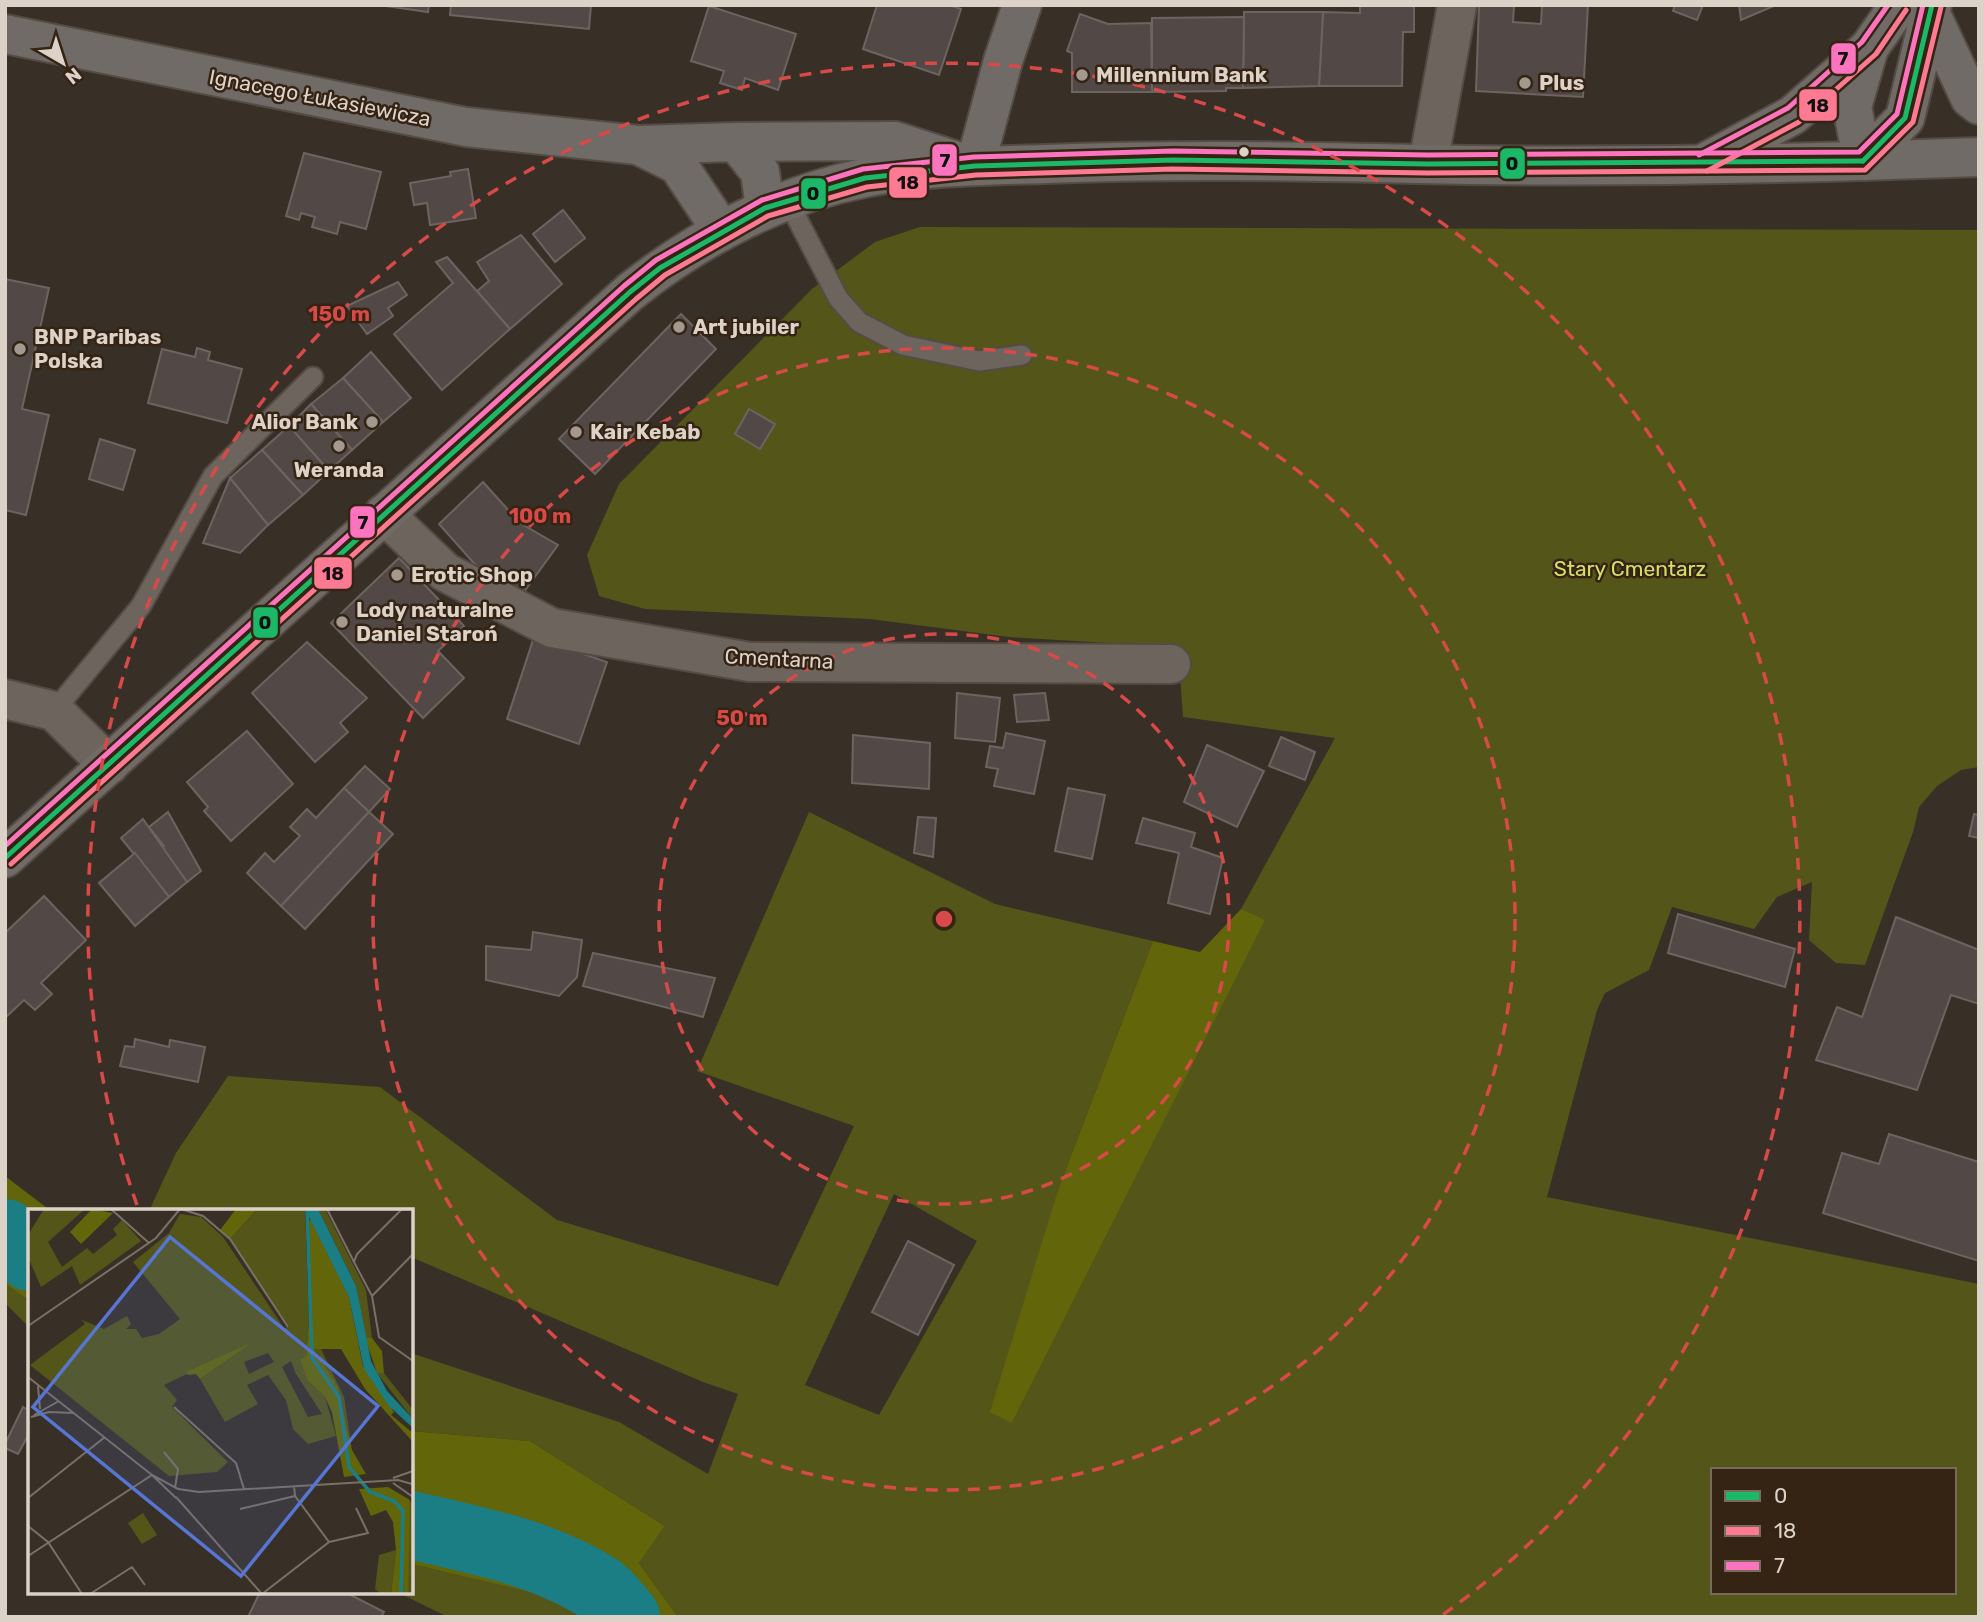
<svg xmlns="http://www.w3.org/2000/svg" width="1984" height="1622" viewBox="0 0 1984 1622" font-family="Rubik,sans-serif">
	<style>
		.green { fill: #545619; fill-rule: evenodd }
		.forest { fill: #626509 }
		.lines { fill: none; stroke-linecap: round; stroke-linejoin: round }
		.river { stroke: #1b7e84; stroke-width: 68 }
		.building { fill: #524947; stroke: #6d6361; stroke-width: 2 }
		.lane-casing { stroke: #544b44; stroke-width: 23 }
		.street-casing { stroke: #544b44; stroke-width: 42 }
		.secondary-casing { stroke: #544b44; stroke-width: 42 }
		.lane { stroke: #6d655d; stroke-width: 19 }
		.street { stroke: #6d655d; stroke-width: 38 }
		.secondary { stroke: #706b67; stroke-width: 38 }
		.bus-1-casing { stroke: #352414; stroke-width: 10 }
		.bus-2-casing { stroke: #352414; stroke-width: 10 }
		.bus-3-casing { stroke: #352414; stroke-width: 10 }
		.bus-1 { stroke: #1ab867; stroke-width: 5 }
		.bus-2 { stroke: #fe7a93; stroke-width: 5 }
		.bus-3 { stroke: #fc73be; stroke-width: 5 }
		.ring { fill: none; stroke: #d74a48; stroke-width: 3.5; stroke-dasharray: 12 9 }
		.poi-dot { fill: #a3998f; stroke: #352414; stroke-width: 2.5 }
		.bus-dot { fill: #ddd2c8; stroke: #352414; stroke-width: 2.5 }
		.labels { text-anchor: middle; stroke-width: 5; stroke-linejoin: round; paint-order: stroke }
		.poi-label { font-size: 21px; font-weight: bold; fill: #ddd2c8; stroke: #352414; text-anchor: start }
		.street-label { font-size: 21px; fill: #ddd2c8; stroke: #352414 }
		.park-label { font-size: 21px; fill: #d6e069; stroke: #352414 }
		.inset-river { fill: none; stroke: #1b7e84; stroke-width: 3.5 }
		.inset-road { fill: none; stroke: #7a7067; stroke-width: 2 }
		.view { fill: #5776d3; fill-opacity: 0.15; stroke: #5776d3; stroke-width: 3.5 }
		.inset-edge { fill: none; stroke: #ddd2c8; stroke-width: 3.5 }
		.centre { fill: #d74a48; stroke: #352414; stroke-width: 3.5 }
		.ring-label { font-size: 21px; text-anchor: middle; font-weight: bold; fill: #d74a48; stroke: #352414; stroke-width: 5; stroke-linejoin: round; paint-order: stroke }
		.line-badge { stroke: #352414; stroke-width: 2.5 }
		.pale-badge-label { font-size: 19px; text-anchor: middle; font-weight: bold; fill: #111 }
	</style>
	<rect width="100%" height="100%" fill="#382f26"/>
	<g class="green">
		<path d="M920,227L1979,230V767L1961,770L1937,786L1919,807L1913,832L1865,965L1836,963L1809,940L1812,882L1777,897L1754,929L1672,907L1649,970L1605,993L1597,1010L1547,1197L1979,1284V1617H678L639,1563L665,1526L530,1441L411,1431V1353L619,1422L708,1474L738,1394L703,1382L411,1257V1211H149L176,1153L228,1076L380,1087L557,1220L778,1286L854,1126L697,1071L809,812L995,904L1153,941L1059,1187L1012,1423L1264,921L1241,909L1335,738L1183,717L1178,647L1009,637L870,619L645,609L599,596L587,555L619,484L812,289L875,242ZM894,1194L977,1241L879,1415L805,1385ZM1713,1470H1954V1592H1713Z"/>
		<polygon points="5,1284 30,1301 30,1328 5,1303"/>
		<polygon points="411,1564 601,1609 609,1617 448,1617 397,1592 411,1592"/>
	</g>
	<g class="forest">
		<polygon points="1241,909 1265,920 1012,1423 990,1412 1059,1187 1153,941 1200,952"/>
		<polygon points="5,1176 51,1211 30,1211 30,1301 5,1284"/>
		<polygon points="411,1431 530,1441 665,1526 639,1563 678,1617 609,1617 601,1609 411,1564"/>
	</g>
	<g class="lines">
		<g class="river">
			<polyline points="5,1233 30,1257"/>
			<path d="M411,1525C475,1540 545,1553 600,1589C610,1596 618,1608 626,1617"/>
		</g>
	</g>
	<g class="building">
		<polygon points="379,5 429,5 428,12"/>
		<polygon points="451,5 591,5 589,29 450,15"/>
		<polygon points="877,5 949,5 961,9 939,75 863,49"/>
		<polygon points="1360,5 1414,5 1414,32 1403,32 1402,86 1319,86 1323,12 1360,13"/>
		<polygon points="1479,5 1514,5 1513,22 1541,24 1542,5 1588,5 1583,97 1476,91"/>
		<polygon points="1675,5 1703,5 1697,20 1673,11"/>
		<polygon points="1739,5 1776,5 1741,20"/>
		<polygon points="709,6 796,34 778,90 745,78 742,90 720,83 724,71 691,61"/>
		<polygon points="1244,12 1323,12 1319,86 1243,88"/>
		<polygon points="1080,14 1108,24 1151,23 1152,92 1072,92 1072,53 1067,51"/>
		<polygon points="1244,17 1243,88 1226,88 1226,91 1152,92 1152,18"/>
		<polygon points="304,153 381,172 366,229 340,222 337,234 312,227 315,217 301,213 299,220 286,216"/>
		<polygon points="468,169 476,218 430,225 427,203 414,205 410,183 451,176 450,172"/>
		<polygon points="563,210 585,238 555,262 533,234"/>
		<polygon points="521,235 562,284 510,329 477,291 489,281 477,262"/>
		<polygon points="447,257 510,329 442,390 394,334 453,283 436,262"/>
		<polygon points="5,279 49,288 22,409 49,415 26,515 5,510"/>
		<polygon points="398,282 407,295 388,308 393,316 367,334 347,306"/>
		<polygon points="681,314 716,349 595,474 559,439"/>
		<polygon points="197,348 210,352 208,360 242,369 227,423 148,403 162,349 195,357"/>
		<polygon points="371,352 411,398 383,422 343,378"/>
		<polygon points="343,378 383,422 352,450 311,404"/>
		<polygon points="311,404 352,450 329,471 289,426"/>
		<polygon points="749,409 775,424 760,449 735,434"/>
		<polygon points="289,426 329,471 303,495 262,450"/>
		<polygon points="100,439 135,450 123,490 89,479"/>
		<polygon points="262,450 303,495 268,525 230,478"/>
		<polygon points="230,478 268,525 240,553 203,543"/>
		<polygon points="483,482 520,523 558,545 521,596 479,569 439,524"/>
		<polygon points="399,558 464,626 438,651 464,678 423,718 331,623"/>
		<polygon points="534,637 607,662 579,744 507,719"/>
		<polygon points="307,642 367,698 340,723 348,732 315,762 252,693"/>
		<polygon points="957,693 1000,698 995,742 955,738"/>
		<polygon points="1045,693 1049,720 1017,722 1014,695"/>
		<polygon points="247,731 293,784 231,841 204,811 208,807 187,782"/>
		<polygon points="1006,733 1045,741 1034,794 994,786 998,769 986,767 990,746 1003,748"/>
		<polygon points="853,735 930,743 929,789 852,783"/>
		<polygon points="1281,737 1315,752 1305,780 1269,766"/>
		<polygon points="1207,745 1264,771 1237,827 1184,802"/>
		<polygon points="365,766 390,789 369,812 344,788"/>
		<polygon points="344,788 369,812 281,906 247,873 265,853 274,862 300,836 290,827 307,809 316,818"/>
		<polygon points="1068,788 1105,795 1092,859 1055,851"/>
		<polygon points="168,812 201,871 187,882 161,848 164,846 149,827"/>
		<polygon points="369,812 393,834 305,929 281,906"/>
		<polygon points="1974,814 1979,815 1979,838 1969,836"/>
		<polygon points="918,817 936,818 933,857 914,853"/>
		<polygon points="1143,818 1195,833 1191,847 1223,858 1210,914 1168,903 1179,853 1136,843"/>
		<polygon points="143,819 187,882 169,897 121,838"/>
		<polygon points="135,853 169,897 135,926 99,883"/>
		<polygon points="44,896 86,940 41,983 52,994 35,1010 24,1000 5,1018 5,933"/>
		<polygon points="1678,914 1795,949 1785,987 1668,953"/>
		<polygon points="1896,917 1979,950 1979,1004 1951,995 1917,1090 1816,1060 1837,1007 1862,1017"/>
		<polygon points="533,932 582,940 577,977 559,996 486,980 486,946 531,950"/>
		<polygon points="593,953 715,978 703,1017 583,986"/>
		<polygon points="135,1039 169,1047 170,1040 205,1047 198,1082 120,1066 125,1046 134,1047"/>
		<polygon points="1889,1134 1979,1162 1979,1261 1823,1213 1842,1153 1879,1164"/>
		<polygon points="908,1241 954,1265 918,1335 872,1312"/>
		<polygon points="23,1407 30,1411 30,1432 18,1454 5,1448 5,1444"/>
		<polygon points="260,1592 345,1592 384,1612 381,1617 248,1617"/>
	</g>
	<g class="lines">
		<defs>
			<g id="lane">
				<polyline points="788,201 838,298 859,322 903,345 979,361 1022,355"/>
				<polyline points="54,711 141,606 213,476 313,377"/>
			</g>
			<g id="street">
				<polyline points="1428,164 1457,5"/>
				<polyline points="384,514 445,572 552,628 750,662 1171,664"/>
				<polyline points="5,699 54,711 109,765"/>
			</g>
			<g id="secondary">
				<polyline points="1930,12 1970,98 1979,105"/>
				<polyline points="5,34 466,127 638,145 736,142 760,172 765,208"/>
				<polyline points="736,142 895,141 960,162"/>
				<polyline points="638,145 678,165 722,231"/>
				<polyline points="1708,161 1793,115 1869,48 1899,5"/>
				<polyline points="1863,161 1905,118 1932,5"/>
				<polyline points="1863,161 1852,107 1869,48"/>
				<polyline points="975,166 1003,61 1022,5"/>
				<path d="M5,858L630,292C698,238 779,195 864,178C922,166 985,166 1044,164C1169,159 1293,161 1418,164C1604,168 1792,164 1979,157"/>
			</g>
		</defs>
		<use href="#lane" class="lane-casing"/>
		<use href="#street" class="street-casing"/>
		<use href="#secondary" class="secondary-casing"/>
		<use href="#lane" class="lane"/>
		<use href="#street" class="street"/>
		<use href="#secondary" class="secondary"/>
		<defs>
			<g id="bus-1">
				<polyline points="1863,161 1905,118 1932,5"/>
				<polyline points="5,858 630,292 660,268 765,208 865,178 975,166 1173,160 1428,164 1863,161"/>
			</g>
			<g id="bus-2">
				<polyline points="1707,171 1799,122 1876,54 1906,10"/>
				<polyline points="11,864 636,299 665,275 768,216 867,187 976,175 1173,169 1428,173 1865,170 1913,122 1941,7"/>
			</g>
			<g id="bus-3">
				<polyline points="1699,155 1788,108 1862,42 1888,5"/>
				<polyline points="5,846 624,286 656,260 762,200 863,169 974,157 1173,151 1428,155 1859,152 1897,114 1923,5"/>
			</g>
		</defs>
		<use href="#bus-1" class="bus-1-casing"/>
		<use href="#bus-2" class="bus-2-casing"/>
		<use href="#bus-3" class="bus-3-casing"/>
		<use href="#bus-1" class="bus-1"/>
		<use href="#bus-2" class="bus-2"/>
		<use href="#bus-3" class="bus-3"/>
	</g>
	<g class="ring">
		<circle cx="944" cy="919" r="285"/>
		<circle cx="944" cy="919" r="571"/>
		<path d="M137 1205A856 856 0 1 1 1441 1616"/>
	</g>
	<g class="poi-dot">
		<circle cx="1082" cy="75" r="7"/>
		<circle cx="1525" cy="83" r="7"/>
		<circle cx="679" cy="327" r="7"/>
		<circle cx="20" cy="349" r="7"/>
		<circle cx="372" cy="422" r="7"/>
		<circle cx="576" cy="432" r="7"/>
		<circle cx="339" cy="446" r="7"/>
		<circle cx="397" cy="575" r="7"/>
		<circle cx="342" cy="622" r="7"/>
	</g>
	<circle class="bus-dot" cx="1244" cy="152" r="6"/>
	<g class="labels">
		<g class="poi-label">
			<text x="1096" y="82">Millennium Bank</text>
			<text x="1539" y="90">Plus</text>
			<text x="693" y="334">Art jubiler</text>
			<text x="34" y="344">BNP Paribas<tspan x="34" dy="24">Polska</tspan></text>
			<text x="358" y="429" text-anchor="end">Alior Bank</text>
			<text x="590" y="439">Kair Kebab</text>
			<text x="339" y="477" text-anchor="middle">Weranda</text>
			<text x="411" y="582">Erotic Shop</text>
			<text x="356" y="617">Lody naturalne<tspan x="356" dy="24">Daniel Staroń</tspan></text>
		</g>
		<g class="street-label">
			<text transform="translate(320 98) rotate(11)" y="7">Ignacego Łukasiewicza</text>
			<text transform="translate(779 659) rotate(3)" y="7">Cmentarna</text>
		</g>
		<g class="park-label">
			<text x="1630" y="576">Stary Cmentarz</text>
		</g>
	</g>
	<g transform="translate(28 1209)">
		<rect width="385" height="385" fill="#382f26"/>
		<path d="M16,0H57L20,33L34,58L59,39L65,45L89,26L85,20L94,11L113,32L52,76L44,57L13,78L0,48V26ZM229,0H277L281,111L278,149L273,150L279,171L297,188L308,227L280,235L265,220L258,191L240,166L219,176L230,195L197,213L172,170L227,132L136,176L149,191L144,198L200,253L189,263L141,267L2,156L57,115L54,111L76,120L99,107L103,115L98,120H108L114,129L131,125L152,110L105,53L141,24L152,5L173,8L195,28L256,119L261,118L202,30ZM240,144L246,153L221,165L216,153ZM263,152L268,165L294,205L280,208L254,158ZM290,0H297L338,81L344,129H337L328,77ZM286,140H293L316,188L324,241L310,177ZM349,164H356L385,201V210ZM382,291L385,300V385L379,383L378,369ZM115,304L129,326L114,335L100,314ZM368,341L363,385H353L347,380L351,346Z" fill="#545619" fill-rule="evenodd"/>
		<path d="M64,0L85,4L53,35L42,23ZM208,0H229L202,30L192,21ZM285,10L321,88L335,157L366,203L363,206L385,224V233L337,180L313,140H286L310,177L324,241L338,265L316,268L304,203L297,188L279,171L272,150L278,148L281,111L279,11ZM337,129H344L354,142L356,164H349ZM227,132L172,170L168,165L160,166L158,163ZM360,278L382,291L380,385H363L368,341L365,313L358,301L343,307L331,280Z" fill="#626509"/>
		<path d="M277,0H290L328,77L343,152L359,182L385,210V219L361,197L336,160L321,88Z" fill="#1b7e84"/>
		<path class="inset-river" d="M279,0L284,149L311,188L321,258L342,283L366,292L375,302L373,385"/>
		<path class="inset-road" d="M83,0L121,34M153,0L175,7L202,30L260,118M299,0L326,53M374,0L329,45L326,53L344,87L351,128L385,152M344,87L385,45M0,117L128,29L152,0M0,168L124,266L150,280L171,283L370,271L384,275M10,177L12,200M146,198L208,254L216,280M6,206L31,192M3,208L21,203L46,204M136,243L150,260L147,279M365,269L385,262M365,274L385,288M148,288L234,385M0,289L77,228M212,300L267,287M0,317L20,333L54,385M301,333L340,324L328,299M0,347L124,266L148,289M62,385L104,358L117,376M234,385L301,333L267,287L266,277"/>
		<path class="view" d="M142,28L350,197L213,367L5,198Z"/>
		<rect width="385" height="385" class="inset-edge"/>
	</g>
	<circle cx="944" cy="919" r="10" class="centre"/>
	<g class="ring-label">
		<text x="339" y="321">150 m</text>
		<text x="540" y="523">100 m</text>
		<text x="742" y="725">50 m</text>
	</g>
	<g class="line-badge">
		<rect x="1830" y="42" width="27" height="33" rx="7" fill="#fc73be"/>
		<rect x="1798" y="88" width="40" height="34" rx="7" fill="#fe7a93"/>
		<rect x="931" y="143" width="27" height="34" rx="7" fill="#fc73be"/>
		<rect x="1499" y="147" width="27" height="33" rx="7" fill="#1ab867"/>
		<rect x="888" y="166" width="40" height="33" rx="7" fill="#fe7a93"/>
		<rect x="800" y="177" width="27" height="33" rx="7" fill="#1ab867"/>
		<rect x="349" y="505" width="27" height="34" rx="7" fill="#fc73be"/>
		<rect x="313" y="556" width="40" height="34" rx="7" fill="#fe7a93"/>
		<rect x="252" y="606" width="27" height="33" rx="7" fill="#1ab867"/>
	</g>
	<g class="pale-badge-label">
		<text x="1843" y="65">7</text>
		<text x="1818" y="112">18</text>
		<text x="945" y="167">7</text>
		<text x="1512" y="170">0</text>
		<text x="908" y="189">18</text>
		<text x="813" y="200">0</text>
		<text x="363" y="529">7</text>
		<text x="333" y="580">18</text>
		<text x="265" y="629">0</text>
	</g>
	<rect width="1984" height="1622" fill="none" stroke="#ddd2c8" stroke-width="14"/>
	<rect x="1711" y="1468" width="245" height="126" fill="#352414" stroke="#786a5c" stroke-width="2"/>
	<rect x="1725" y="1491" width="35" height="10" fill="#1ab867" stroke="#786a5c" stroke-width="2"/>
	<text x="1774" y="1503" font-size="21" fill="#ddd2c8">0</text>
	<rect x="1725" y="1526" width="35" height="10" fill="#fe7a93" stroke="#786a5c" stroke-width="2"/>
	<text x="1774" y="1538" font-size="21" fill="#ddd2c8">18</text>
	<rect x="1725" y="1561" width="35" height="10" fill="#fc73be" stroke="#786a5c" stroke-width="2"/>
	<text x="1774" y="1573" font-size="21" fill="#ddd2c8">7</text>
	<g transform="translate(63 63) rotate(141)" stroke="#352414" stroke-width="5" paint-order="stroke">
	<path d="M0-5L12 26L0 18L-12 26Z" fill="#ddd2c8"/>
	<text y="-10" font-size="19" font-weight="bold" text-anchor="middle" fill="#ddd2c8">N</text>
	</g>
</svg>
